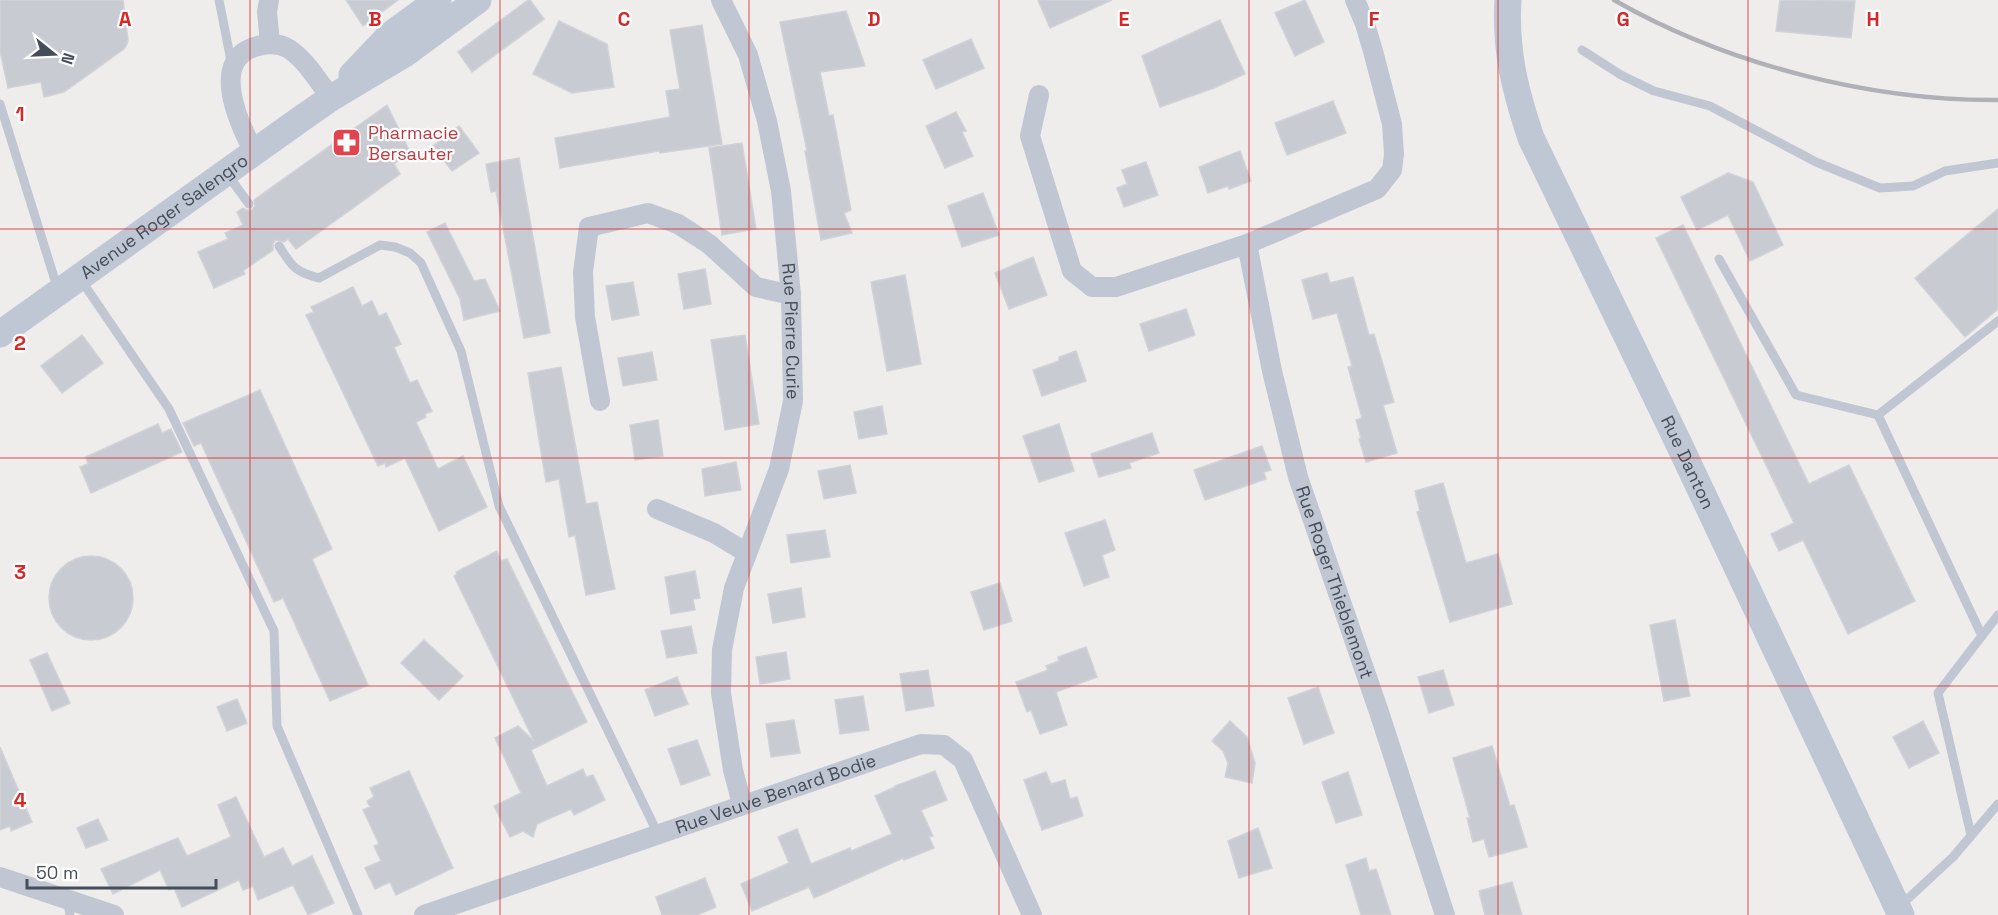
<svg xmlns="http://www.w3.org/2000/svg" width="1998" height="915" viewBox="0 0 1998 915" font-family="'Space Grotesk',sans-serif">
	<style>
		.building { fill: #c9cbd2; stroke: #d1d2d8; stroke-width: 1.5 }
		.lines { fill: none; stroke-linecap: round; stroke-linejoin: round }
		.lane { stroke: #c0c7d2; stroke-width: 9 }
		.street { stroke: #c0c7d2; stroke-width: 20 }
		.secondary { stroke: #bfc7d5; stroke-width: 27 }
		.rail { stroke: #afb1b7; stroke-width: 4.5 }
		.grid { fill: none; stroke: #d62828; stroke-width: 1.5; stroke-opacity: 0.55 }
		.labels { text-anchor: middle; stroke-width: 4.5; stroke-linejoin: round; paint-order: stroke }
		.health-label { font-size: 18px; fill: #be3a42; stroke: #fff; text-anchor: start }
		.street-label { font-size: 18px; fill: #454d59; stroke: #fff }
		.grid-label { font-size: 20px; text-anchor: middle; font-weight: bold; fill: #d62828; stroke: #fff; stroke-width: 4.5; stroke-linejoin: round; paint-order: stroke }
	</style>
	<rect width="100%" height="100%" fill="#efedec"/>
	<g class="building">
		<polygon points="0,0 123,0 128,40 127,44 124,49 64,92 44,97 41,82 8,88 0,51"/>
		<polygon points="346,0 398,0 363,26"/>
		<polygon points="528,0 530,0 544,19 472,72 458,52"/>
		<polygon points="1038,0 1112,0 1050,28"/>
		<polygon points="1305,0 1324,42 1295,56 1275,13"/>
		<polygon points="1780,0 1855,1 1851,38 1776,31"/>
		<polygon points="846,11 865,66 820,72 829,116 833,115 851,210 844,213 852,233 821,240 805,151 807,151 780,22"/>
		<polygon points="1220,20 1245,74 1214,88 1160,107 1142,56"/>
		<polygon points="559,21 607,44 614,87 572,93 533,74"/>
		<polygon points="702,25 722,144 660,153 659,151 560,168 555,138 670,117 666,91 680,89 670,30"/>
		<polygon points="971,39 984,68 936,89 923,60"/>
		<polygon points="1333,101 1346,133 1287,155 1275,123"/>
		<polygon points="387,105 410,152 394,164 400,174 296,249 288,239 284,242 276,240 273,243 273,250 243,271 245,274 214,288 198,252 228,239 225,233 243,225 237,212 243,208 247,210 252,210 255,206 254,200"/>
		<polygon points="956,112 966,131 962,132 973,156 945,168 926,126"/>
		<polygon points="459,126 479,153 452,171 433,146"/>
		<polygon points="742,143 756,229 722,235 709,148"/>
		<polygon points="1240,151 1251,181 1229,189 1228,186 1208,193 1199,167"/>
		<polygon points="519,158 550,333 524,338 496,191 491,192 486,164"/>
		<polygon points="1146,162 1158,195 1124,207 1117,188 1127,184 1122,170"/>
		<polygon points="1728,173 1753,182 1783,245 1750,261 1728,215 1697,230 1681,197"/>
		<polygon points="983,193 999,235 962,247 948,206"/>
		<polygon points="1998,209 1998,309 1965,337 1915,278"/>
		<polygon points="445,223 474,281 485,279 500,311 464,320 460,299 427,232"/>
		<polygon points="1683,225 1809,484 1849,465 1915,601 1848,634 1803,540 1779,551 1771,534 1794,523 1656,238"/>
		<polygon points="1033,257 1047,295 1009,309 995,273"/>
		<polygon points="705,269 711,304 684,309 678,274"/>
		<polygon points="1327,273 1330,283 1353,277 1369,335 1374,334 1394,402 1383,405 1397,453 1366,462 1359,439 1361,438 1356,420 1362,418 1348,367 1352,366 1337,313 1313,319 1302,280"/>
		<polygon points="905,275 921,364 887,371 871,282"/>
		<polygon points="633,282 639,315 612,320 606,286"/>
		<polygon points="353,287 362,306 372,301 379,316 386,313 401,344 394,347 410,383 417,380 432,411 425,414 426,417 416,422 438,469 463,456 487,507 439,531 405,458 386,467 385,463 378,466 306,315 314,312 311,307"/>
		<polygon points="1186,309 1195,335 1149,351 1140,324"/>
		<polygon points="82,335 103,363 62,393 41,366"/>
		<polygon points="745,335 759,424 725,430 711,340"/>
		<polygon points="1076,351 1086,381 1042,396 1033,370 1059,361 1059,357"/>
		<polygon points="652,352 657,380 623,386 618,358"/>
		<polygon points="561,367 586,504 597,502 615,589 586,595 575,535 569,537 559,479 546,482 528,373"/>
		<polygon points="260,390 332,549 312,559 368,685 330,701 283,598 274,602 201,443 194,446 183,423"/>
		<polygon points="882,406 887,434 859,439 854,412"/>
		<polygon points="658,420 663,456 635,460 630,425"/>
		<polygon points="158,424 162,433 171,429 182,452 91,493 80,467 88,464 86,457"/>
		<polygon points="1059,424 1074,471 1039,482 1023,436"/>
		<polygon points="1152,433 1159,453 1129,463 1131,468 1099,477 1091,454"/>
		<polygon points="1262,446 1271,470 1264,472 1266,479 1205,500 1194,470"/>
		<polygon points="736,462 741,490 705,496 702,469"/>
		<polygon points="850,465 856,493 824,499 818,471"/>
		<polygon points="1443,483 1466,563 1498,554 1512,604 1450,622 1417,512 1420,511 1415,491"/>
		<polygon points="1105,520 1115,550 1102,555 1109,577 1084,586 1065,533"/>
		<polygon points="825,530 830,557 791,563 787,535"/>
		<polygon points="497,551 501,561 507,559 587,722 531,750 547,786 583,769 586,777 593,775 605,800 574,815 571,809 537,824 533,837 523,831 510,837 494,806 521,793 495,738 518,726 534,741 454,576 457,574 456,572"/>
		<circle cx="91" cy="598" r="42"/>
		<polygon points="695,571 700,598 693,599 695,610 671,614 665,577"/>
		<polygon points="1000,583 1012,621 984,630 971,592"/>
		<polygon points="801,588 805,617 773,623 768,594"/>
		<polygon points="1675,620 1690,696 1664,701 1650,625"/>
		<polygon points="691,626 697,653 667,658 661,631"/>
		<polygon points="424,640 463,676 439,700 401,663"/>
		<polygon points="1086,647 1097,677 1056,692 1067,725 1040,734 1031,710 1027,712 1016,682 1048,670 1046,666 1059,661 1058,657"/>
		<polygon points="786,652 790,679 760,684 756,657"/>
		<polygon points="47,653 70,703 52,711 30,660"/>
		<polygon points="928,670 934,706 906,711 900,674"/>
		<polygon points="1443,670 1454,705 1429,713 1418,677"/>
		<polygon points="677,677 688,704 655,716 645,690"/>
		<polygon points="1318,687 1334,733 1304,744 1288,698"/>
		<polygon points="863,696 869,730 840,734 835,700"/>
		<polygon points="237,699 247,723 227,731 217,707"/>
		<polygon points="794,720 800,753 771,757 766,724"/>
		<polygon points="1230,721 1247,737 1255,763 1252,783 1225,777 1228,763 1223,751 1212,741"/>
		<polygon points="1923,721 1939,753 1909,768 1893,737"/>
		<polygon points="697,740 710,775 681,785 668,749"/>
		<polygon points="1492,746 1510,806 1514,805 1527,847 1489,857 1484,839 1473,842 1467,818 1470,818 1453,758"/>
		<polygon points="0,747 32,822 11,831 10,826 0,830"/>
		<polygon points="409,771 453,868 396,895 390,882 375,889 365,868 381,861 374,846 379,844 363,810 370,807 367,801 374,797 370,788"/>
		<polygon points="935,771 947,800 921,810 933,836 929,837 934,848 904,860 903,858 814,898 809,887 752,911 741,884 789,863 778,837 797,829 811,864 850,848 851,851 892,834 875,796 895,787 895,786"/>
		<polygon points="1046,772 1051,784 1065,780 1070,799 1077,797 1083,816 1042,830 1024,780"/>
		<polygon points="1348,772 1362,815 1336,823 1322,782"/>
		<polygon points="236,797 264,857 283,848 292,866 312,856 334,903 308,915 293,885 258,900 253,886 243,890 239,880 182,907 174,888 169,890 160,870 113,894 101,869 178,838 187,856 231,837 218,805"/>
		<polygon points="98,819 108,840 86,848 77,828"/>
		<polygon points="1258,828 1272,868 1239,878 1228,841"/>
		<polygon points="1366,858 1369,871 1376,869 1391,915 1361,915 1346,865"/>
		<polygon points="705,878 716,907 697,915 662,915 656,897"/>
		<polygon points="1512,882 1522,915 1485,915 1479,891"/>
	</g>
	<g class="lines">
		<g class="lane">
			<polyline points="219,0 232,66"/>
			<polyline points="1582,50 1621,75 1654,91 1710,106 1816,162 1880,188 1913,186 1945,171 1998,163"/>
			<polyline points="0,104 58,290"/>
			<polyline points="227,174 249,204"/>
			<path d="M279,246C292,266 294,272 319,278L380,245L395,247L410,253L421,263L461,351L499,506L658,834"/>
			<polyline points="1719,259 1796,395 1878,415"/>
			<polyline points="81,280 169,409 274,631 277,726 358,915"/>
			<polyline points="1982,636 1878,415 1998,321"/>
			<polyline points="1971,835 1938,693 1998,615"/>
			<polyline points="67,899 70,915"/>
			<polyline points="1900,906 1953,857 1998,804"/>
		</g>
		<g class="street">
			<polyline points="269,0 267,12 270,43"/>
			<path id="s1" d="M721,0L748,55L767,121L781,191L791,295L793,401L779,469L734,588L722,650L721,693L733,770L742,804"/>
			<polyline points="1039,95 1030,136 1072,271 1092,287 1116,287 1247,244 1377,189 1392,170 1394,154 1392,124 1373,51 1365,24 1355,0"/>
			<path d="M254,152C239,124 208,58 258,46C269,43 279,43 289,49C307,61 318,81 331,98"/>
			<path id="s2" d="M1247,244L1272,371L1298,477L1379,712L1445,915"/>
			<polyline points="600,401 585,317 583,272 589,227 648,213 678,224 709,244 756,287 791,295"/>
			<polyline points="657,509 714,533 747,553"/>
			<polyline points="0,877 114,915"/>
			<path id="s3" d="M424,915L921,744L944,745L963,760L1032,915"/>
		</g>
		<g class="secondary">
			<path id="s4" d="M1508,0C1505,51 1515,90 1531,138L1678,442L1901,915"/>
			<polyline points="352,75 389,36 438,0"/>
			<path id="s5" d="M0,334L298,121L331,98L403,55L478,0"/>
		</g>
		<path class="rail" d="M1614,0C1726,64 1869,101 1998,100"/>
	</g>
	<path class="grid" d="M250,0V915M500,0V915M749,0V915M999,0V915M1249,0V915M1498,0V915M1748,0V915M0,229H1998M0,458H1998M0,686H1998"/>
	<defs>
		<symbol id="pharmacy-square" viewBox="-11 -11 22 22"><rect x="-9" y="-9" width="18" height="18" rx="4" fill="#e0444e" stroke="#fff"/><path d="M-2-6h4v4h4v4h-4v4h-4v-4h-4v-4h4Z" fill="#fff"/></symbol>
	</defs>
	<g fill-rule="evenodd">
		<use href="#pharmacy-square" x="330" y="126" width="33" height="33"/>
	</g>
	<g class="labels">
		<g class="health-label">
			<text x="368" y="139">Pharmacie<tspan x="368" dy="21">Bersauter</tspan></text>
		</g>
		<g class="street-label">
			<text dy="6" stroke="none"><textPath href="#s5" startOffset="202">Avenue Roger Salengro</textPath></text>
			<text dy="6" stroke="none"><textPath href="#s1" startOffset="342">Rue Pierre Curie</textPath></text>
			<text dy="6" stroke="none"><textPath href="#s4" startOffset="501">Rue Danton</textPath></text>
			<text dy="6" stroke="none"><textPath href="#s2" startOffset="350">Rue Roger Thieblemont</textPath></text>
			<text dy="6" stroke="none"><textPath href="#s3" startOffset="372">Rue Veuve Benard Bodie</textPath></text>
		</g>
	</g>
	<g class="grid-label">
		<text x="125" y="26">A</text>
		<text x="375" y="26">B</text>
		<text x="624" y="26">C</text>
		<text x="874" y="26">D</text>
		<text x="1124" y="26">E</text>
		<text x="1374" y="26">F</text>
		<text x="1623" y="26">G</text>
		<text x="1873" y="26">H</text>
		<text x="20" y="121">1</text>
		<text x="20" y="350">2</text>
		<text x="20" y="579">3</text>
		<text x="20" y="807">4</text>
	</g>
	<g transform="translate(54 54) rotate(108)" stroke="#ffffff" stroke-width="4.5" paint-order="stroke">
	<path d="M0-4.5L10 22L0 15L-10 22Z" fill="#454d59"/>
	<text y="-9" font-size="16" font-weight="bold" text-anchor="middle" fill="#454d59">N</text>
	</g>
	<path d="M27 879v9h189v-9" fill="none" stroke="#454d59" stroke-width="3"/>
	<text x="36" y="879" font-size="18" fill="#454d59" stroke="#ffffff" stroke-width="4.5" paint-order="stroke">50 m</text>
</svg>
